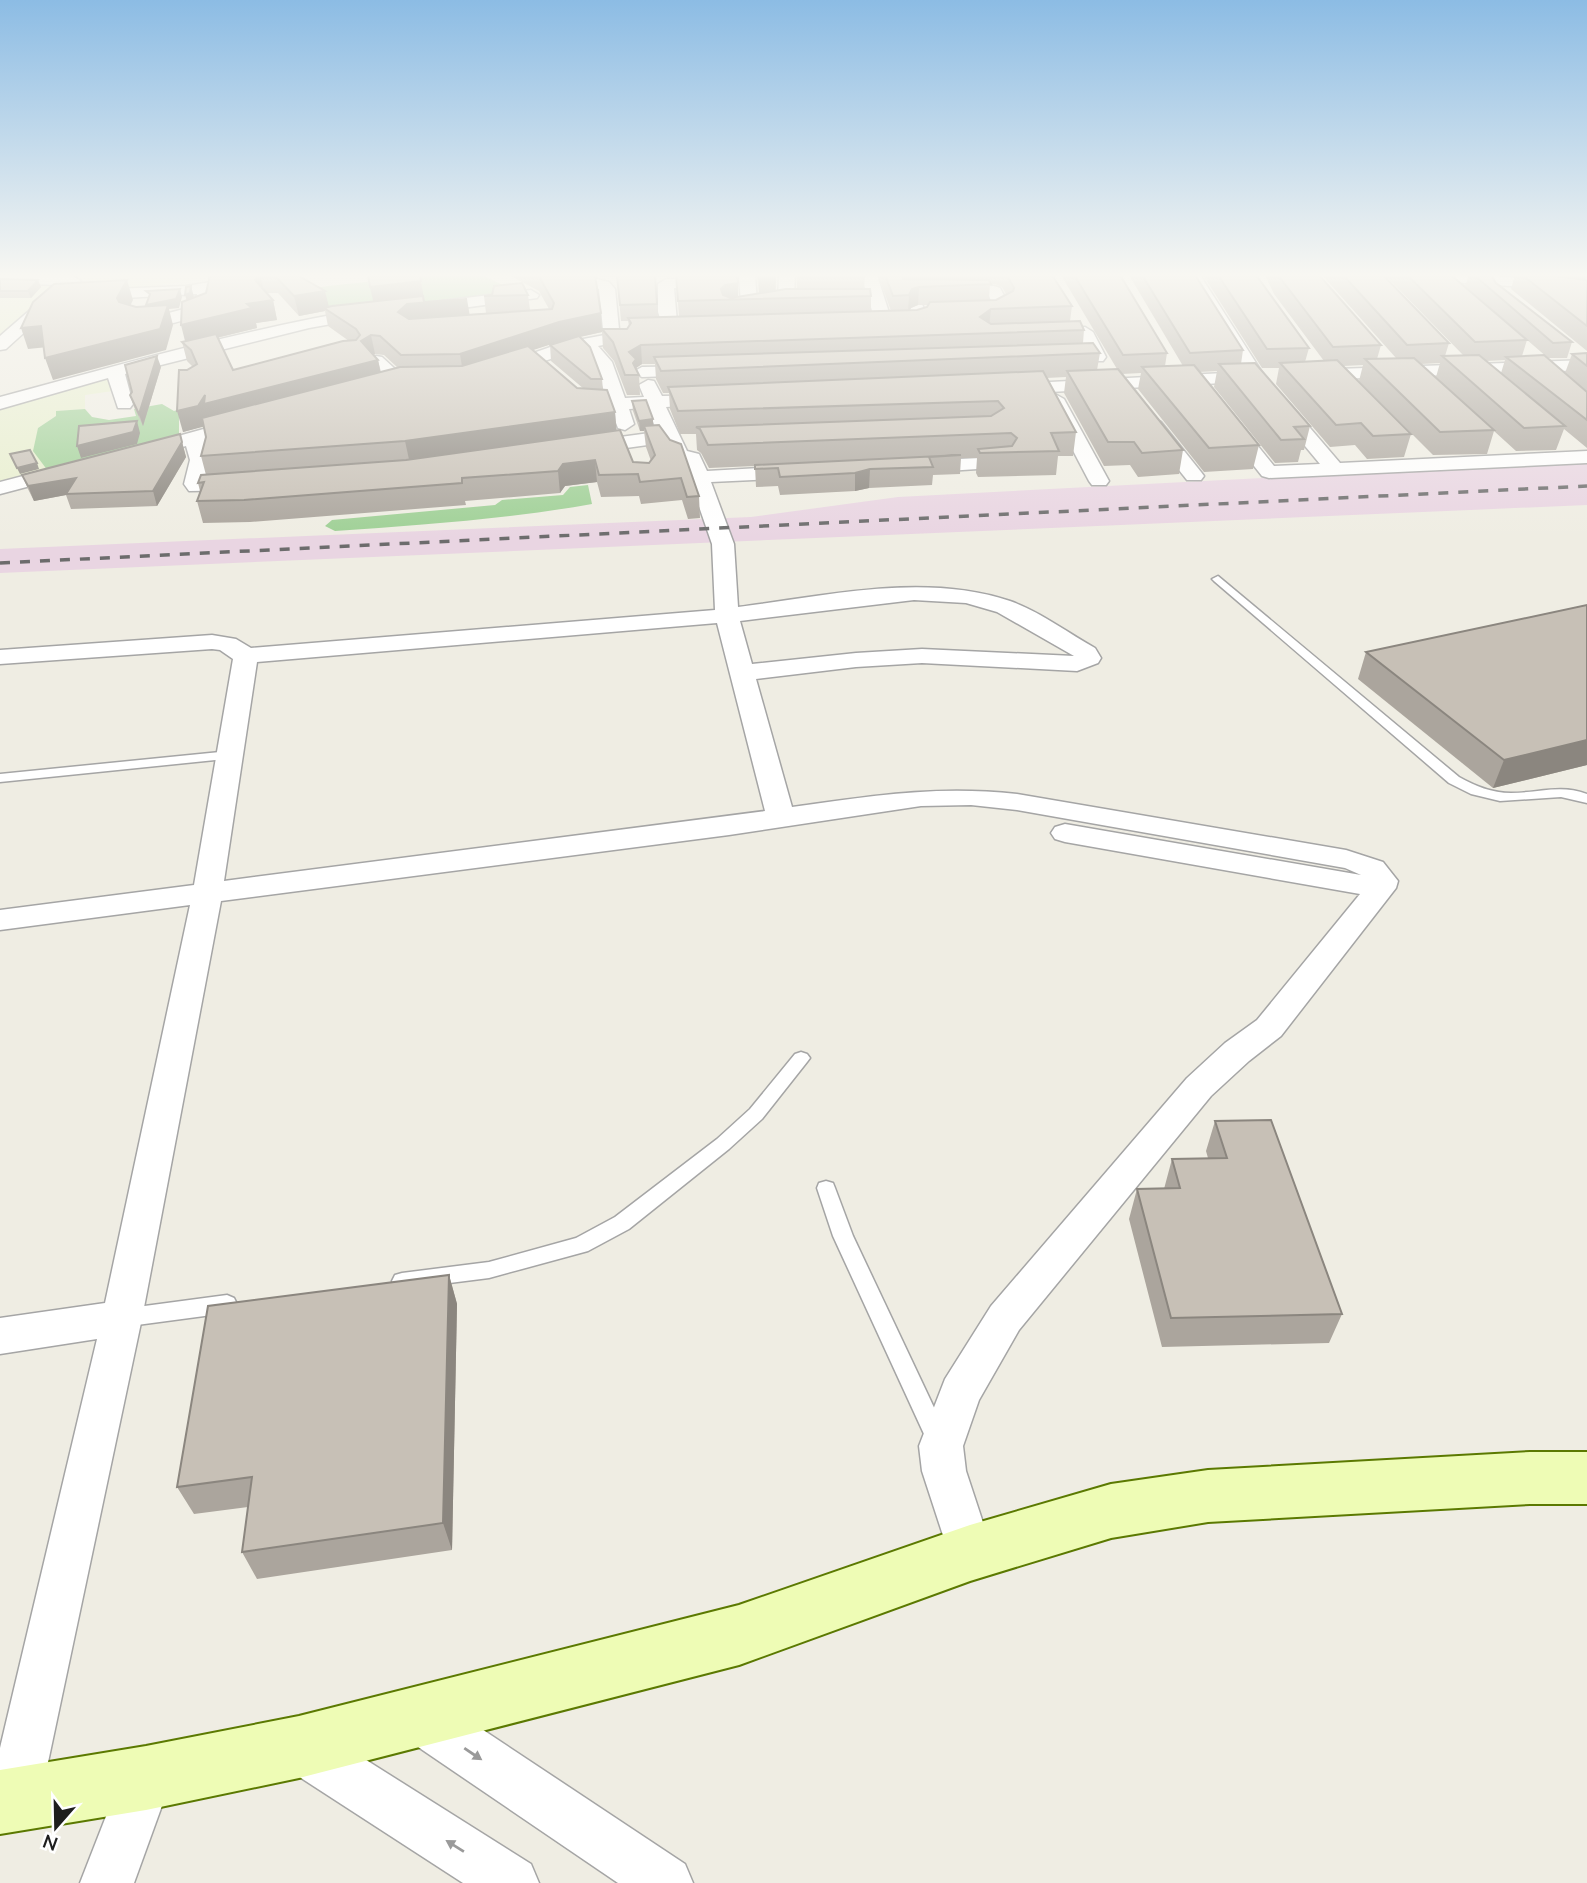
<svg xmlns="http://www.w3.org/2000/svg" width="1587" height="1883" viewBox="0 0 1587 1883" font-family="'Nunito Sans',sans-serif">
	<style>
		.industrial { fill: #e9d5e2 }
		.farmland { fill: #e8efce }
		.forest { fill: #9fd096 }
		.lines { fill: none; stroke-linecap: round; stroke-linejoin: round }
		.lane-casing { stroke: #a5a5a5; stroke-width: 3 }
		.street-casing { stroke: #a5a5a5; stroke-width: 3 }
		.secondary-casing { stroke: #5b7901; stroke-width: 4 }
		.lane { fill: #fff; fill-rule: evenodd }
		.street { fill: #fff; fill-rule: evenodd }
		.secondary { fill: #eefcb5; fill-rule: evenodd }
		.rail { stroke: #6c6c6c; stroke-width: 3.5; stroke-dasharray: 10 10; stroke-linecap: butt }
		.wall { fill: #aba59d; fill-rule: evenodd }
		.shaded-wall { fill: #8b867f }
		.building { fill: #c7c0b6; stroke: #8b867f; stroke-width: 2 }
		.oneway { fill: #9a9a9a }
	</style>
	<rect width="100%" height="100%" fill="#efede3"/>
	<polygon class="industrial" points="1587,461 1587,505 0,573 0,549 751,517 898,497"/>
	<g class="farmland">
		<polygon points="66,275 264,275 209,283 207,277 141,288 69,293 90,275"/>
		<polygon points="11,281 67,283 0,337 0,289"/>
		<polygon points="109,374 113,391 85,395 85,409 57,411 56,416 38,428 48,471 0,483 0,405"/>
	</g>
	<g class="forest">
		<path d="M406,275H482L509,288L493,292L490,297L339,313L315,304L303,290C337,283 372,284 406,275Z"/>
		<polygon points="251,376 179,417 179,434 170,442 48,471 33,451 38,428 56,416 56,411 85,409 92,417 109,420 136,416 134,409 162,404 174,411 204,401"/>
		<path d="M588,485L592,504C507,519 421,525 335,531L325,526L332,520L495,505L502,500L563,495L570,487Z"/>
	</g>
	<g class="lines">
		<defs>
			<g id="lane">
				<path d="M1218,576L1459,777C1475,786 1492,793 1511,793C1537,793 1561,784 1587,794V803L1561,797L1500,801L1471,794L1449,783L1214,581L1212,579Z"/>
				<polygon points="230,751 237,755 235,758 0,782 0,774"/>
				<polygon points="801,1052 807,1054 810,1058 807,1062 762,1119 729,1149 629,1229 588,1251 489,1278 402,1289 395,1287 392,1281 395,1275 402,1273 489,1262 576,1238 615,1217 717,1139 750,1109 795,1054"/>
				<polygon points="826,1181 833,1183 835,1188 853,1236 946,1433 949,1440 946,1447 938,1450 930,1447 833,1236 817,1188 819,1183"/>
				<polygon points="227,1295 234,1298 237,1304 234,1310 227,1313 122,1327 115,1324 112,1318 115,1312 122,1309"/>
			</g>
			<g id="street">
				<polygon points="0,275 73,276 81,281 6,349 0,350 0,336 59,285 0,283"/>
				<path d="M254,275H289L281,280L213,291L212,306L207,312C180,322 156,331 128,323L126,320L130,312H142L143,317L150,318L195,306L197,294L88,300L80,295L88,290L186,286Z"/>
				<path d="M559,275H581L609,282L615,289L619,329L617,332L626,337L624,341L598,346L612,362L625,398L644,397L639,385L648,380L654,381L662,396L719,395L722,399L713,404L666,407L687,451L699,454L707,471L798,466L805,468L808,472L805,476L798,478L711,482L734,544L738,607C826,596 924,572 1010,601C1039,611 1068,633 1095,648L1101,658L1098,663L1077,671L922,663L856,667L756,679L792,807C872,796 936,785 1017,794L1346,850L1383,862L1398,881L1396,888L1281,1036L1249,1061L1211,1096L1019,1330L979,1400L963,1446L966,1471L993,1553L986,1569L970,1576L954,1569L922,1471L919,1446L945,1379L991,1306L1187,1078L1225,1043L1257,1020L1360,894L1065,842L1055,839L1051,833L1055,827L1065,824L1361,875L1345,868L1017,810L971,805L921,806L729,835L221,901L142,1318L40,1800L33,1819L14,1826L0,1820V1748L97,1339L0,1354V1318L105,1303L190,905L0,930V910L194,885L233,659L220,650L212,649L0,664V650L212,635L236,639L251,648L715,610L712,544L684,463L673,460L662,443L583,454L573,448L583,442L657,432L648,408L629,409L634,424L625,430L618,428L611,410L594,412L577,408L567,394L570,390H582L589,400H607L594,362L581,349L499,376L490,371L493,367L562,343L610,334L603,329L599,289L583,286ZM914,600L966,603L997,612L1074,656L922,649L856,653L752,664L740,621ZM717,623L765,811L224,881L257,662Z"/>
				<polygon points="684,275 700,275 699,283 691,288 674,288 677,322 701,321 709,326 701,331 664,330 658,312 658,284 666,279 684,279"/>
				<polygon points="739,275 755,275 757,304 755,307 749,309 741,304"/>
				<polygon points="779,275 795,275 794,295 819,295 827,300 819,305 780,303 778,300"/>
				<polygon points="861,275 877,275 892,322 890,325 855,327 847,322 855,317 874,317"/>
				<polygon points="893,275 909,275 926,313 924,316 912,316"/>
				<polygon points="1184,275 1200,275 1265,377 1262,381 1010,394 1001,389 1010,384 1244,372"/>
				<polygon points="1416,275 1489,275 1587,286 1587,296 1510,286 1424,280"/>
				<path d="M994,286L1000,288L1010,307C1001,317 974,321 964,312L972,307L993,306L989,296L948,297L940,292L948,287Z"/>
				<polygon points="531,290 539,295 537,298 425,313 417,308 425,303"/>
				<path d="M370,308L378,313L376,316L309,328L125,374L133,404L130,408H118L108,378L0,409V397C122,364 245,329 370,308Z"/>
				<polygon points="1085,327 1093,332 1106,357 1103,361 1091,361 1079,337 1041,339 1033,334 1041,329"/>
				<polygon points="376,356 382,357 406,379 409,383 406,387 394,387 370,365 367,361"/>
				<polygon points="1587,360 1587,370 1309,380 1300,375 1309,370"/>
				<polygon points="696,366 705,371 702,375 642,377 633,372 642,367"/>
				<polygon points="1055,394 1064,399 1109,481 1106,485 1092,485 1089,481 1046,399"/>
				<polygon points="1280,399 1287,401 1340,463 1587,451 1587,463 1269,478 1262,476 1220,423 1222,419 1236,419 1274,466 1320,464 1271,405"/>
				<polygon points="247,417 254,419 256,423 254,427 204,441 210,460 205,481 250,482 253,486 250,490 189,491 184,484 190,460 186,446 142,458 132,452 135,448"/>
				<polygon points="1154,420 1161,422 1201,472 1204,476 1201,480 1187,480 1147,430 1145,426"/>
				<polygon points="1002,457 1009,459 1012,463 1009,467 916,473 909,471 906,467 909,463 916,461"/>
				<polygon points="65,465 72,467 75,471 72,475 0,494 0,482"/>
				<polygon points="417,1691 435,1698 685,1864 693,1883 618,1883 399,1734 392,1716 399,1698"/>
				<polygon points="299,1721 317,1729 531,1864 539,1883 463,1883 281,1765 273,1747 281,1729"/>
				<polygon points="146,1752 164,1760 172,1778 134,1883 80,1883 128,1760"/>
			</g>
			<polygon id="secondary" points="1530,1452 1587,1452 1587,1504 1530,1504 1208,1522 1111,1538 970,1581 739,1665 299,1778 146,1810 0,1834 0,1770 146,1746 299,1716 739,1605 970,1525 1111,1484 1208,1470"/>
		</defs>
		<use href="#lane" class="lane-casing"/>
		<use href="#street" class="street-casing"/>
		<use href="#secondary" class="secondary-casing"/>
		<use href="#lane" class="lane"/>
		<use href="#street" class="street"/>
		<use href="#secondary" class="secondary"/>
		<polyline class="rail" points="0,563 1587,486"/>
	</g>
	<g class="wall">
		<path d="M210,275H297L329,307L424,302L470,314L486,313L484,296L528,295L530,310L549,309L539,291L509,275H737L738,297L759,294L757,275H776V291L797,289V275H865L864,289L871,296V311H891L878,275H1052L1072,306L1070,321L1084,330L1083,343L1100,353L1097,370L1117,369L1061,275H1120L1167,353L1165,366H1183L1129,275H1195L1243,350L1241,364L1310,426L1304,450H1301L1298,462L1275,463L1214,387L1217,371L1199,372L1259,445L1253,469L1204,472L1138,389L1141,373L1122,374L1183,450L1179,474L1138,477L1130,465L1104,466L1064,393L1066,377L1046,378L1076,432L1073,456H1058L1056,475L978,477L976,473L977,458H961L960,474L933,475L932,485L869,488L855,491L780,495L778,486L756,487L755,466L709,468L701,453L697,450L696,434H680L670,409L669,393H663L656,379L655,364H642L636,368L639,375L640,395H627L614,361L603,348L602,332L580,337L602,379L603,390L615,412L616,430L633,462L649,463L651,461L646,447L644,431H640L633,411L632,401L653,419V425L699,496L700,518L688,519L682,500L641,504L639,496L601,497L597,482L565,486L560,493L465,501L466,505L250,522L203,523L197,501L200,491L198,483L206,475L201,456L206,437L204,426L183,432L187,370L193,367L187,361L182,342L185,341L194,297L206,293ZM595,275L604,277H617L621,321H628L629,326L627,329H602ZM676,276L679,316L658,317L655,277ZM990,284H995L1002,287L1006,294L996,300H989ZM266,293H278L299,316L325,311L328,326L349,341L233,370L217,338L257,328L256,323L277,320L273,300ZM918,305H928L927,307L917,310H910L911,308ZM561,341L550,345L551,361L584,389L577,388L532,350ZM375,354L384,355L398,368L381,372L378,360L373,355Z"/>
		<path d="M1203,275H1256L1309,348L1305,362L1324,361L1274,294L1265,275H1319L1381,345L1377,359L1396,358L1322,275H1383L1449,343L1445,356L1463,355L1385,275H1452L1527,340L1522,356L1565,373L1572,354L1587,353V448L1564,429L1556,450L1516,451L1494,431L1487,454L1433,455L1359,381L1363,365L1343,366L1411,434L1404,457L1367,459L1355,445L1330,447L1276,384L1279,368H1262ZM1505,360L1501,373L1486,361ZM1440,363L1436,377L1421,364Z"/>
		<polygon points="1469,275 1491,275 1496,283 1572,342 1567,358 1548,358 1465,286"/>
		<polygon points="1515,275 1587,275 1587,351 1511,289"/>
		<polygon points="0,279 41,287 31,298 0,298"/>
		<polygon points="161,367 143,426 134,407 130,395 132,392"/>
		<polygon points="180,434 186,457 157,506 71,509 66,495 34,501 28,489 22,475"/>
		<polygon points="1587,605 1587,765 1493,788 1358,679 1366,652"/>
		<polygon points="1215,1121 1342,1314 1329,1343 1162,1347 1129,1219 1137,1189 1164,1189 1172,1159 1208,1158 1206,1151"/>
		<polygon points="449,1275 457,1304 452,1550 257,1579 242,1552 248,1507 194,1514 177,1487"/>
	</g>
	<g class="shaded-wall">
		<polygon points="258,275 260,275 264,292 255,280"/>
		<polygon points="420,275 424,299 374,305 370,287"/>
		<polygon points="776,275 775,295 759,297 759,279"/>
		<polygon points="902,275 910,275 910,285 902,289"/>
		<polygon points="38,280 41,287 31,298 28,291"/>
		<polygon points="127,280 133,300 124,319 117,298"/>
		<polygon points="738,283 738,299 722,300 721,289 725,285"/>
		<polygon points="191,286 194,297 193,304 188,305 185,295"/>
		<polygon points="919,287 918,305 911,308 908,313 909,295 912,289"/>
		<polygon points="180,289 182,297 179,308 169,309 173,325 166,350 53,380 45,358 148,313 146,305"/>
		<polygon points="325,291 330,311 324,308 325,311 299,316 294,296"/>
		<polygon points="467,299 470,317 411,323 398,312 407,304"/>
		<polygon points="273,300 277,320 256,323 257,328 186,345 181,325 247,304"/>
		<polygon points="991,309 989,327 980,317"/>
		<polygon points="601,313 602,332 561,341 463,373 460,354 559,322"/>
		<polygon points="41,326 48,347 28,349 21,328"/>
		<polygon points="371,335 375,354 364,361 361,341"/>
		<polygon points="641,345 642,364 636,368 637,375 629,352"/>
		<polygon points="157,356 161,367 143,426 139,414"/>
		<polygon points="378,360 382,380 183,432 177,411 205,395"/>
		<polygon points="615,412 617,435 410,464 405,441"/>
		<polygon points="653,419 653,430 644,426 644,431 640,431 639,421"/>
		<polygon points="137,421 140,433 137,444 81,458 77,446"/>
		<polygon points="182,442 186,457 157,506 153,491"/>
		<polygon points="595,460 597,482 565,486 560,493 558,471 563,464"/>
		<polygon points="37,463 39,469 20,474 17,468"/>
		<polygon points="870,469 869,488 855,491 855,473"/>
		<polygon points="76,478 66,494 66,495 34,501 28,486"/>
		<polygon points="1587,740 1587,765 1493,788 1504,760"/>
		<polygon points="449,1275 457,1304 452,1550 443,1523"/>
	</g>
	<g class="building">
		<polygon points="210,275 258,275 255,280 273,300 247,304 252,308 181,325 182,302 206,293"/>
		<polygon points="274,275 297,275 325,291 294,296"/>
		<polygon points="368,275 420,275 421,281 370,287"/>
		<polygon points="538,275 595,275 601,313 559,322 460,354 401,355 380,336 371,335 361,341 378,360 204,404 205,395 198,406 177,411 179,370 187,370 197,364 191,350 182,342 216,334 233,370 343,341 356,340 360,335 356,329 324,308 332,306 423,296 424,302 467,299 407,304 398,312 409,319 552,309 554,303"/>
		<polygon points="676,275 737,275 738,283 725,285 721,289 723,295 731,298 786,289 870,289 871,296 678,301"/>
		<polygon points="759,275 775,275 775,277 759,279"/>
		<polygon points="885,275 903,275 903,279 989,280 991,284 919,287 912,289 909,295 893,296"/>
		<polygon points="1007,275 1052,275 1072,306 991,309 980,317 991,324 1080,321 1084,330 641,345 629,352 636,359 633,363 639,375 625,375 613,342 602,329 627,329 631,323 628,318 917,310 927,307 930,302 996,300 1013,291 1014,288"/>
		<polygon points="1074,275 1120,275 1167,353 1123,355"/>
		<polygon points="1142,275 1195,275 1243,350 1190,353"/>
		<polygon points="1218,275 1256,275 1309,348 1267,349"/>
		<polygon points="1278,275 1319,275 1381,345 1333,347"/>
		<polygon points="1343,275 1383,275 1449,343 1407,345"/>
		<polygon points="1407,275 1451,275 1527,340 1475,342"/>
		<polygon points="1474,275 1491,275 1496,283 1572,342 1553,343"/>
		<polygon points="1522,275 1549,275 1587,280 1587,326"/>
		<polygon points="617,276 655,276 657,304 620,305"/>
		<polygon points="0,279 38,280 28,291 0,291"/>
		<polygon points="127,280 117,298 119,302 136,307 168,305 160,329 45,358 41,326 21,328 33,302 54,284"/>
		<polygon points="522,283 528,295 484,296 492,295 494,286"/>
		<polygon points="191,286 190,293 185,295 186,287"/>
		<polygon points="180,289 176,299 146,305 150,294 146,291"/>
		<polygon points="579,336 590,347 602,379 591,379 550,345"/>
		<polygon points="1093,343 1100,353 661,371 654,357"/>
		<polygon points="528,346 577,388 607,390 615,412 405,441 201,456 206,437 202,418 400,367 462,366"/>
		<polygon points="1587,353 1587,366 1572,354"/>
		<polygon points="1479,355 1565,426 1524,428 1442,356"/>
		<polygon points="1544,355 1587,392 1587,420 1506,357"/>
		<polygon points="157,356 139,414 130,395 132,392 125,365"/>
		<polygon points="1414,358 1494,430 1440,432 1365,359"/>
		<polygon points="1337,360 1411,434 1373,436 1361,423 1336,425 1280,363"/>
		<polygon points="1255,363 1310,426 1294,427 1304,439 1281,440 1219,364"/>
		<polygon points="1194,365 1259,445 1209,448 1142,367"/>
		<polygon points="1118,369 1183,450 1142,453 1134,442 1108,442 1067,371"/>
		<polygon points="1043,371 1076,432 1051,433 1059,451 980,453 978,449 1012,446 1017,438 1011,433 708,445 700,429 696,427 991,416 1004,408 998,401 678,411 668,387"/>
		<polygon points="646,400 653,419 639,421 632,401"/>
		<polygon points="137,421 133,432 77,446 79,426"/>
		<polygon points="659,425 670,440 681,444 699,496 687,497 681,478 640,482 638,474 599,475 595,460 563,464 558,471 462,478 462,483 244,500 197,501 204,482 198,483 201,475 406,460 620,430 633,462 649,463 655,455 644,426"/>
		<polygon points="180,434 182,442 153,491 66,494 76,478 28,486 22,475"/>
		<polygon points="30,450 37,463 17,468 10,454"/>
		<polygon points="961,455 929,457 933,467 870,469 855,473 780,477 778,468 755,469 755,465"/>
		<polygon points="1587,605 1587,740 1504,760 1366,652"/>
		<polygon points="1271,1120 1342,1314 1171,1318 1137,1189 1180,1188 1172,1159 1227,1158 1215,1121"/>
		<polygon points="449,1275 443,1523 242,1552 252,1477 177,1487 208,1306"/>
	</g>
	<defs><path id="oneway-solid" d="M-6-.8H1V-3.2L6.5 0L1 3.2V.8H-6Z" transform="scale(1.75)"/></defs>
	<g class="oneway">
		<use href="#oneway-solid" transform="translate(473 1754) rotate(34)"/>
		<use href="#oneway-solid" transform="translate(455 1846) rotate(-148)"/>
	</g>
	<linearGradient id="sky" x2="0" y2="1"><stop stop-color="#8cbce4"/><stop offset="0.51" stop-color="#f8f7f2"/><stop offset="1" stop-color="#f8f7f2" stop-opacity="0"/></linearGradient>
	<rect width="1587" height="539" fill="url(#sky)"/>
	<g transform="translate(56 1827) rotate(200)" stroke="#ffffff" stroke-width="5" paint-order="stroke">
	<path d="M0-5L12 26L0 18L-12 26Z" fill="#1e1e1e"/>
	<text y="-10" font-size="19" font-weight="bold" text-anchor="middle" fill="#1e1e1e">N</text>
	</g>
</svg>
